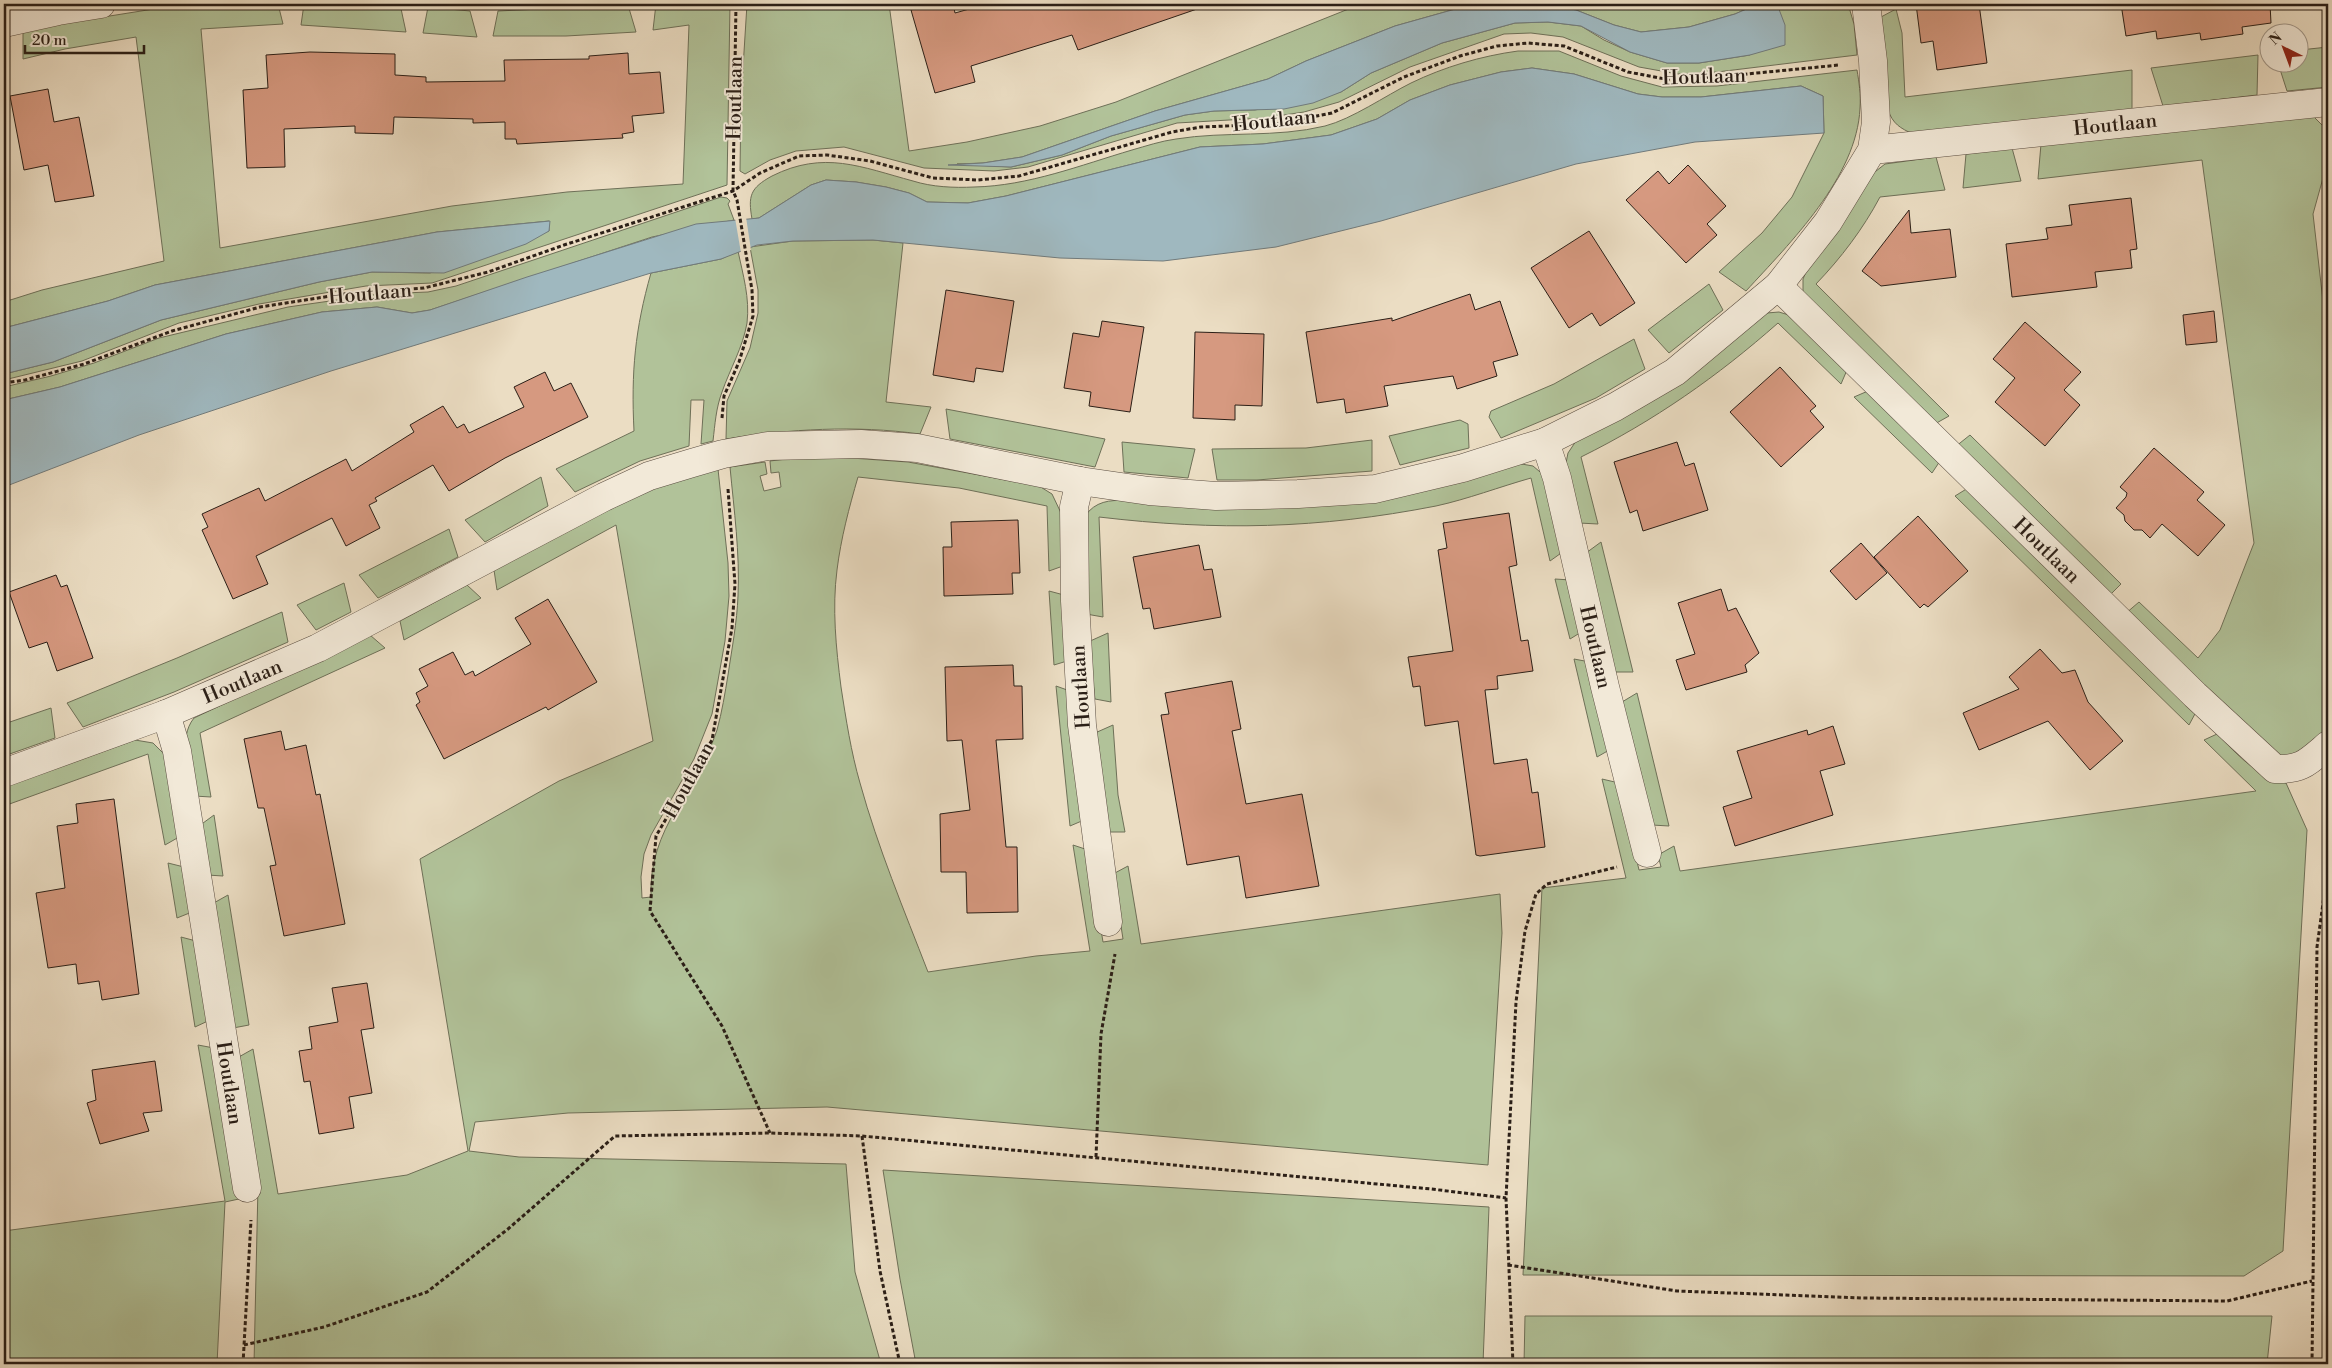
<svg xmlns="http://www.w3.org/2000/svg" width="2332" height="1368" viewBox="0 0 2332 1368" font-family="'Libre Bodoni',serif">
	<style>
		.green { fill: #b1c299; stroke: #6e7058 }
		.water { fill: #9fb8bf; stroke: #717b7c }
		.pier { fill: #ebddc3 }
		.building { fill: #d69980; stroke: #2b1f17 }
		.lines { fill: none; stroke-linecap: round; stroke-linejoin: round }
		.street-casing { stroke: #5b4e42; stroke-width: 29 }
		.path { stroke: #2b1f17; stroke-width: 3; stroke-dasharray: 4 2.5; stroke-linecap: butt }
		.street { stroke: #f2e9d8; stroke-width: 28 }
		.labels { text-anchor: middle; stroke-width: 4; stroke-linejoin: round; paint-order: stroke }
		.street-label { font-size: 20px; fill: #2b1f17; stroke: #f2e9d8 }
	</style>
	<rect width="100%" height="100%" fill="#ebddc3"/>
	<filter id="stains"><feTurbulence type="fractalNoise" baseFrequency=".004" numOctaves="4"/><feColorMatrix values="0 0 0 0 .2 0 0 0 0 .09 0 0 0 0 .02 0 0 0 .5 -.17"/></filter>
	<radialGradient id="worn" r=".72"><stop offset=".6" stop-color="#630" stop-opacity="0"/><stop offset="1" stop-color="#630" stop-opacity=".3"/></radialGradient>
	<g class="green">
		<polygon points="185,4 278,4 283,24 201,29 220,248 452,206 567,192 683,184 689,25 653,30 656,4 730,4 727,185 432,283 366,286 259,304 179,323 82,361 4,380 4,374 53,362 161,320 319,282 372,272 430,273 549,231 549,221 437,232 155,285 108,301 4,328 4,302 42,290 164,261 136,37 65,49 23,59 23,31 47,26"/>
		<polygon points="304,4 400,4 406,32 301,25"/>
		<polygon points="747,4 889,4 909,151 967,142 1040,126 1116,102 1361,4 1498,4 1459,8 1395,26 1306,61 1268,79 1155,111 1022,157 983,163 957,164 1011,167 1062,155 1111,136 1185,115 1214,111 1255,110 1341,92 1371,73 1442,43 1515,23 1548,22 1581,26 1604,40 1630,52 1667,63 1699,63 1750,55 1777,4 1848,4 1854,24 1857,55 1717,72 1678,74 1639,67 1563,37 1531,33 1504,34 1410,67 1339,102 1304,112 1264,118 1177,123 1028,167 994,171 924,168 844,147 796,151 770,160 745,174 740,171 741,100"/>
		<polygon points="1544,4 1610,4 1613,6 1632,4 1758,4 1735,14 1689,27 1641,32 1614,25 1576,10"/>
		<polygon points="628,5 636,32 566,36 493,36 498,11"/>
		<polygon points="428,7 470,11 477,37 423,33"/>
		<path d="M1896,9L1902,33L1905,97L2132,70V110L1913,134C1900,128 1893,124 1888,110L1881,17Z"/>
		<polygon points="2328,47 2328,87 2287,91 2278,63 2300,62 2300,50"/>
		<path d="M1518,51H1559L1621,76L1662,87L1717,86L1857,70C1859,82 1861,95 1860,108C1857,177 1790,243 1746,291L1719,272L1762,233L1792,197L1824,133L1823,96L1801,86L1701,97H1662L1638,94L1574,74L1532,68L1501,72L1450,85L1410,100L1377,119L1331,135L1263,144L1200,147L1006,196L968,203L927,202L909,193L886,187L856,182L826,180L811,185L759,218L752,219C748,196 750,188 772,176C824,150 861,167 913,181C932,187 954,188 974,187C1028,186 1081,165 1132,150C1146,146 1161,141 1176,139C1225,131 1276,138 1325,126C1352,119 1385,96 1411,83C1444,67 1481,56 1518,51Z"/>
		<polygon points="2258,55 2257,95 2163,106 2151,68"/>
		<polygon points="2312,115 2328,131 2328,160 2313,214 2328,345 2328,731 2321,740 2284,760 2125,614 2139,602 2198,658 2220,630 2254,543 2202,160 2038,179 2041,144"/>
		<polygon points="2012,148 2021,181 1963,188 1966,154"/>
		<path d="M1936,157L1945,190L1880,197C1863,229 1841,258 1816,284L1949,416L1933,425L1803,293V279L1806,272L1845,220L1871,175L1885,164Z"/>
		<polygon points="721,197 727,198 730,201 728,204 734,220 652,237 430,310 412,313 377,307 322,312 226,334 60,387 4,400 4,387 51,376 94,363 159,338 288,307 379,294 428,292 456,286"/>
		<path d="M873,240L903,243L886,402L931,407L920,434C855,425 790,429 726,439L727,401L750,348L758,313V290L750,247L793,241Z"/>
		<path d="M738,251C743,275 750,298 747,323C743,347 730,369 722,392C716,408 715,424 713,441L701,444L704,400H691L689,446L640,461L575,492L556,469L634,431C631,372 635,329 651,273L721,259Z"/>
		<polygon points="1709,284 1723,310 1669,353 1648,330"/>
		<path d="M1779,312L1792,316L1847,370L1841,384L1778,323C1718,376 1654,421 1581,457L1598,524L1579,523L1566,463L1568,453L1576,441L1757,319L1767,313Z"/>
		<polygon points="1634,339 1645,369 1596,398 1501,438 1489,417 1491,411 1554,384"/>
		<polygon points="1868,391 1940,461 1932,473 1854,397"/>
		<polygon points="946,409 1105,439 1095,467 950,439"/>
		<polygon points="1460,420 1468,424 1469,448 1400,465 1389,436"/>
		<polygon points="1970,435 2121,584 2108,597 1955,447"/>
		<polygon points="1372,440 1372,471 1257,480 1217,480 1212,449 1306,448"/>
		<polygon points="1122,442 1195,449 1188,478 1124,472"/>
		<path d="M794,458H851L908,462L1039,486L1052,494L1061,513L1063,566L1049,571L1047,506L959,488L858,477C849,508 841,538 837,570C832,608 836,648 841,687C846,719 851,752 860,783C878,848 904,910 928,972L1036,956L1090,951L1073,845L1088,850L1103,942L1123,939L1113,874L1128,866L1141,944L1500,894L1502,933L1488,1165L827,1107L568,1113L475,1122L469,1151L519,1157L846,1164L855,1272L881,1364H254L258,1186L237,1058L253,1049L278,1194L407,1175L468,1151L420,859L559,781L653,741L616,525L497,590L494,570L551,538L656,487L718,469L728,563L729,596L725,641L712,714L694,759L651,835L644,854L641,877L642,898L651,897C648,827 697,791 717,730C722,712 725,693 728,675C732,648 737,622 738,596C740,553 734,510 730,467L765,462L767,474L760,476L764,491L781,487L779,472L771,473L770,461Z"/>
		<path d="M1516,463L1533,466L1546,477L1564,551L1550,561L1531,478C1499,487 1468,499 1436,506C1318,529 1217,531 1099,517L1103,617L1086,614L1085,516C1105,487 1144,508 1174,505C1288,491 1402,477 1516,463Z"/>
		<polygon points="541,477 548,506 485,542 465,520"/>
		<polygon points="1968,488 2196,712 2189,725 1955,496"/>
		<polygon points="449,529 458,557 378,598 359,575"/>
		<polygon points="1601,542 1633,672 1615,672 1586,553"/>
		<polygon points="1555,579 1571,580 1583,631 1570,639"/>
		<polygon points="344,583 351,612 316,630 297,605"/>
		<polygon points="467,585 481,598 404,640 400,621"/>
		<polygon points="1049,591 1064,595 1067,661 1054,665"/>
		<polygon points="282,612 288,642 174,692 83,727 67,703 177,658"/>
		<polygon points="1108,633 1111,702 1095,699 1088,642"/>
		<path d="M370,635L385,648L200,733L211,797L194,796C190,771 177,739 194,718Z"/>
		<polygon points="1574,659 1590,662 1611,749 1597,757"/>
		<polygon points="1056,686 1070,691 1084,820 1070,826"/>
		<polygon points="1637,693 1669,826 1652,825 1622,702"/>
		<polygon points="51,708 55,738 4,756 4,724"/>
		<polygon points="1113,725 1118,795 1125,832 1108,832 1095,733"/>
		<path d="M2217,734C2237,754 2257,777 2286,783L2307,830L2283,1251L2244,1276L1523,1275L1542,888L1626,878L1602,779L1619,783L1639,870L1661,867L1658,855L1674,846L1680,871L2256,791L2204,740Z"/>
		<polygon points="135,740 153,743 164,754 179,837 165,845 148,754 4,806 4,787"/>
		<polygon points="214,815 223,876 207,875 199,826"/>
		<polygon points="168,863 184,867 192,912 177,918"/>
		<polygon points="228,895 249,1025 233,1028 212,904"/>
		<polygon points="181,937 196,941 210,1020 195,1027"/>
		<polygon points="198,1045 214,1048 239,1199 225,1202 217,1364 4,1364 4,1231 225,1201"/>
		<polygon points="883,1170 1489,1207 1483,1364 916,1364 900,1279"/>
		<polygon points="1525,1316 2272,1316 2267,1364 1524,1364"/>
	</g>
	<g class="water">
		<polygon points="1498,4 1544,4 1576,10 1614,25 1641,32 1689,27 1735,14 1758,4 1777,4 1785,25 1785,45 1750,55 1699,63 1667,63 1630,52 1581,26 1548,22 1515,23 1442,43 1371,73 1341,92 1313,103 1284,109 1214,111 1185,115 1111,136 1062,155 1011,167 948,165 983,163 1022,157 1155,111 1268,79 1306,61 1395,26 1459,8"/>
		<polygon points="1532,68 1574,74 1638,94 1662,97 1701,97 1801,86 1823,96 1824,133 1695,142 1576,164 1381,221 1276,247 1163,261 1060,258 873,240 793,241 757,245 721,259 651,273 331,371 139,435 4,487 4,400 60,387 226,334 322,312 377,307 412,313 430,310 527,277 696,224 759,218 811,185 826,180 856,182 886,187 909,193 927,202 968,203 1006,196 1200,147 1263,144 1331,135 1377,119 1410,100 1450,85 1501,72"/>
		<polygon points="550,221 549,231 526,244 444,273 372,272 319,282 161,320 53,362 4,374 4,328 108,301 155,285 437,232"/>
	</g>
	<polygon class="pier" points="746,217 751,250 741,253 735,218"/>
	<g class="building">
		<polygon points="934,4 953,4 955,13 987,4 1197,4 1197,9 1078,50 1072,35 971,66 975,82 935,93 911,10"/>
		<polygon points="1916,4 1979,4 1987,63 1937,70 1933,41 1921,43"/>
		<polygon points="2121,4 2270,4 2271,23 2242,27 2243,34 2201,40 2200,33 2157,39 2156,31 2126,36"/>
		<polygon points="310,52 395,54 395,75 426,77 426,82 505,81 504,60 589,59 589,56 628,53 629,74 660,72 664,113 632,116 634,132 622,134 623,138 517,144 516,139 505,139 505,122 473,123 473,119 394,117 393,134 355,133 355,126 284,129 285,167 247,168 243,90 268,88 266,55"/>
		<polygon points="48,89 54,122 79,117 94,196 55,202 48,165 24,170 10,96"/>
		<polygon points="1688,165 1726,206 1707,224 1717,235 1686,263 1626,200 1658,171 1669,184"/>
		<polygon points="2131,198 2137,249 2130,250 2132,268 2095,272 2097,287 2012,297 2006,244 2048,239 2046,228 2072,225 2069,205"/>
		<polygon points="1909,210 1911,233 1950,229 1956,277 1881,286 1862,271"/>
		<polygon points="1589,231 1635,303 1600,326 1592,313 1569,328 1531,268"/>
		<polygon points="946,290 1014,301 1003,372 976,368 974,382 933,375"/>
		<polygon points="1470,294 1475,310 1500,301 1518,355 1493,362 1497,376 1457,389 1453,376 1384,386 1388,406 1346,413 1344,399 1317,403 1306,332 1392,318 1392,321"/>
		<polygon points="2214,311 2217,342 2186,345 2183,315"/>
		<polygon points="1102,321 1144,327 1130,412 1089,406 1091,392 1064,388 1073,333 1099,337"/>
		<polygon points="2025,322 2081,372 2064,390 2080,405 2045,446 1995,402 2015,378 1993,359"/>
		<polygon points="1195,332 1264,334 1262,406 1235,405 1235,420 1193,418"/>
		<polygon points="1780,367 1816,406 1810,411 1824,427 1781,467 1730,412"/>
		<polygon points="545,372 554,391 571,383 588,417 505,458 449,491 433,465 375,498 377,501 369,505 380,528 346,546 332,518 256,556 268,584 233,599 202,530 208,527 202,514 259,488 265,501 346,459 352,471 414,432 410,425 443,406 457,428 464,424 469,433 524,407 514,387"/>
		<polygon points="1677,442 1685,466 1694,463 1708,510 1643,531 1637,510 1630,513 1614,462"/>
		<polygon points="2154,448 2204,492 2197,500 2225,525 2198,556 2162,524 2150,538 2142,530 2134,530 2125,521 2124,515 2116,508 2126,497 2127,493 2120,487"/>
		<polygon points="1509,513 1517,565 1509,567 1521,641 1528,640 1533,671 1497,676 1498,689 1485,690 1494,764 1527,759 1532,793 1538,792 1545,847 1480,856 1476,855 1458,721 1425,726 1420,686 1413,687 1408,657 1453,651 1438,550 1447,548 1443,523"/>
		<polygon points="1918,516 1968,571 1928,607 1924,604 1920,608 1874,557"/>
		<polygon points="1018,520 1020,573 1012,573 1013,594 944,596 943,547 952,547 951,522"/>
		<polygon points="1861,543 1887,573 1856,600 1830,571"/>
		<polygon points="1199,545 1204,570 1212,569 1221,617 1154,629 1150,608 1143,609 1133,557"/>
		<polygon points="56,575 61,587 67,585 93,658 57,671 47,642 29,648 9,592"/>
		<polygon points="1721,589 1728,611 1736,608 1759,653 1745,665 1747,672 1686,690 1676,660 1695,654 1678,603"/>
		<polygon points="548,599 597,682 548,710 546,707 444,759 416,705 420,702 416,693 428,686 419,669 453,652 465,675 473,671 475,676 531,644 515,618"/>
		<polygon points="2040,649 2062,673 2075,670 2088,702 2123,741 2090,770 2048,721 1979,750 1963,713 2019,689 2009,677"/>
		<polygon points="1013,665 1014,686 1022,686 1023,739 996,740 1006,847 1017,847 1018,912 967,913 966,872 941,872 940,814 970,810 962,740 947,741 945,667"/>
		<polygon points="1232,681 1241,729 1232,731 1246,804 1302,794 1319,886 1246,898 1239,856 1187,865 1161,715 1169,714 1165,693"/>
		<polygon points="1833,726 1845,764 1820,771 1833,815 1735,846 1723,807 1752,798 1737,751 1807,730 1808,735"/>
		<polygon points="281,731 285,750 306,745 316,795 320,794 345,924 284,936 270,866 276,865 264,808 258,808 244,739"/>
		<polygon points="114,799 139,994 102,1000 99,981 78,984 76,964 48,968 36,893 65,888 57,826 78,823 76,804"/>
		<polygon points="367,983 374,1028 361,1030 372,1093 349,1097 354,1128 319,1134 310,1081 304,1082 299,1051 312,1049 309,1027 338,1022 332,988"/>
		<polygon points="155,1061 162,1111 143,1113 149,1131 100,1144 87,1103 96,1100 92,1070"/>
	</g>
	<g class="lines">
		<defs>
			<g id="street">
				<polyline points="4,23 58,11 101,4"/>
				<polyline points="1872,150 2328,102"/>
				<path d="M1778,286L2195,695L2275,769C2302,770 2308,762 2328,745"/>
				<polyline points="1545,442 1557,478 1605,687 1647,853"/>
				<polyline points="1080,481 1074,507 1075,601 1082,725 1108,922"/>
				<polyline points="166,714 177,751 247,1188"/>
				<polyline points="4,773 166,714 318,648 604,497 649,476 692,463 723,454 768,446 861,444 917,448 1080,481 1149,491 1216,496 1298,494 1375,489 1463,468 1545,442 1615,407 1675,372 1778,286 1828,222 1872,150 1876,122 1873,61 1866,4"/>
			</g>
		</defs>
		<use href="#street" class="street-casing"/>
		<g class="path">
			<polyline points="4,383 25,380 84,364 172,331 260,307 344,294 424,288 488,272 564,245 733,191 760,173 799,156 827,155 870,161 933,178 978,180 1019,176 1172,132 1201,127 1276,124 1332,113 1404,77 1460,56 1497,46 1528,43 1564,46 1628,72 1676,81 1839,65"/>
			<polyline points="722,418 724,396 739,362 753,316 752,290 737,200 733,191 736,4"/>
			<polyline points="728,489 735,584 732,628 712,740 656,836 650,911 722,1026 770,1133"/>
			<polyline points="862,1136 880,1271 900,1364"/>
			<polyline points="1096,1157 1101,1034 1115,954"/>
			<polyline points="1508,1265 1677,1291 1863,1298 2227,1301 2312,1281"/>
			<polyline points="244,1345 324,1327 427,1292 508,1229 615,1136 770,1133 862,1136 1431,1189 1506,1198"/>
			<polyline points="243,1364 251,1220"/>
			<polyline points="1513,1364 1506,1198 1516,1002 1525,931 1536,894 1547,884 1617,867"/>
			<polyline points="2312,1364 2317,947 2328,867"/>
		</g>
		<use href="#street" class="street"/>
	</g>
	<g class="labels">
		<g class="street-label">
			<text transform="translate(1704 76) rotate(-2)" y="7">Houtlaan</text>
			<text transform="translate(734 98) rotate(-89)" y="7">Houtlaan</text>
			<text transform="translate(1274 120) rotate(-6)" y="7">Houtlaan</text>
			<text transform="translate(2115 124) rotate(-6)" y="7">Houtlaan</text>
			<text transform="translate(370 293) rotate(-5)" y="7">Houtlaan</text>
			<text transform="translate(2047 550) rotate(44)" y="7">Houtlaan</text>
			<text transform="translate(1596 647) rotate(77)" y="7">Houtlaan</text>
			<text transform="translate(242 681) rotate(-23)" y="7">Houtlaan</text>
			<text transform="translate(1080 687) rotate(-94)" y="7">Houtlaan</text>
			<text transform="translate(688 780) rotate(-61)" y="7">Houtlaan</text>
			<text transform="translate(230 1083) rotate(81)" y="7">Houtlaan</text>
		</g>
	</g>
	<rect width="2332" height="1368" fill="none" stroke="#ebddc3" stroke-width="20"/>
	<rect x="5" y="5" width="2322" height="1358" fill="none" stroke="#2b1f17" stroke-width="2.5"/>
	<rect x="10" y="10" width="2312" height="1348" fill="none" stroke="#2b1f17"/>
	<g transform="translate(2284 48) rotate(318)"><circle r="24" fill="#f2e9d8" stroke="#a2988b"/>
	<path d="M0-4L9 19L0 12L-9 19Z" fill="#8f2418"/>
	<text y="-8" font-size="14" font-weight="bold" text-anchor="middle" fill="#2b1f17">N</text>
	</g>
	<path d="M25 45v8h119v-8" fill="none" stroke="#2b1f17" stroke-width="2.5"/>
	<text x="32" y="45" font-size="15" fill="#2b1f17" stroke="#f2e9d8" stroke-width="4" paint-order="stroke">20 m</text>
	<rect width="100%" height="100%" filter="url(#stains)"/>
	<rect width="100%" height="100%" fill="url(#worn)"/>
</svg>
